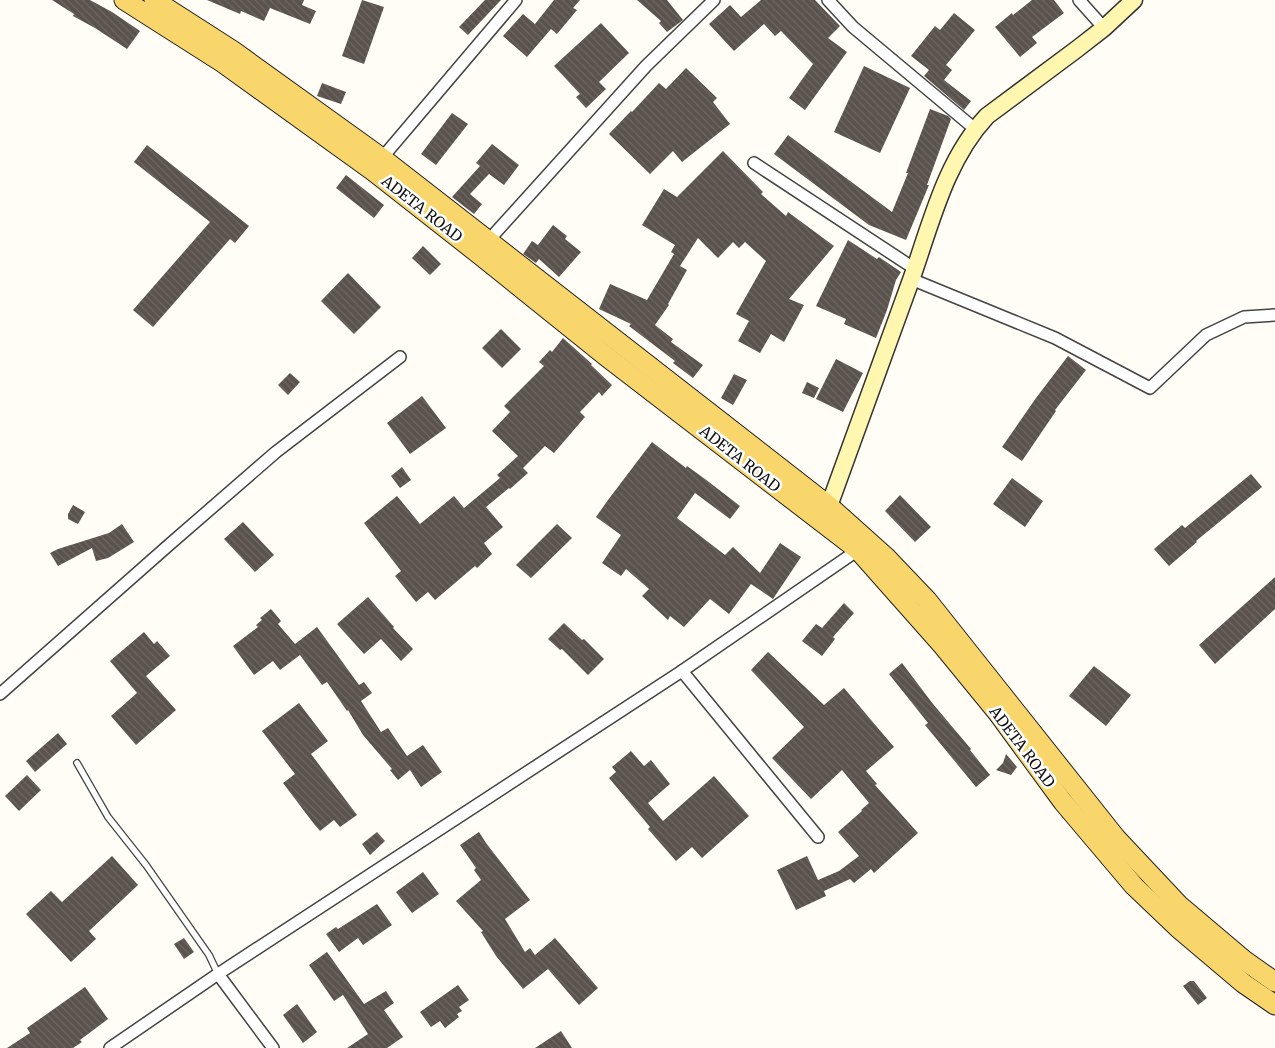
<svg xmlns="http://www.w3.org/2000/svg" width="1275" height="1048" viewBox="0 0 1275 1048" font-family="Merriweather,serif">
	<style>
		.building { fill: url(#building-back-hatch) }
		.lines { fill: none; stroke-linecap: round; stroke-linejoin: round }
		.lane-casing { stroke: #444; stroke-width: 8 }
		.street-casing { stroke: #444; stroke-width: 14 }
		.secondary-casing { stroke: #333; stroke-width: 19 }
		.primary-casing { stroke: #222; stroke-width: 21 }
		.lane { stroke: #fff; stroke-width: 5.5 }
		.street { stroke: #fff; stroke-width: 11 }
		.secondary { stroke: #fff6b0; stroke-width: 16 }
		.primary { stroke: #f9d66b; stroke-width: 19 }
		.labels { text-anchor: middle; stroke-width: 5; stroke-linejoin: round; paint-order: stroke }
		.street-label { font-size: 15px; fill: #111; stroke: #fff }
	</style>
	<defs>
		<pattern id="building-back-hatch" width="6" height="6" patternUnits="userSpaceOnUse" patternTransform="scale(1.25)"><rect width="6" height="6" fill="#5a524d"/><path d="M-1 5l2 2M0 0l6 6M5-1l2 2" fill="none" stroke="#6d6662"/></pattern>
	</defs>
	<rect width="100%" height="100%" fill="#fffdf5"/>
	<g class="building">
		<polygon points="52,0 90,0 112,12 140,31 127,49 95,28 73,16 74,14"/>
		<polygon points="207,0 304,0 302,5 316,11 310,24 270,8 264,21 241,11 240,14"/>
		<polygon points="362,0 384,7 364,64 342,56"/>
		<polygon points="485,0 501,0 468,35 459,27"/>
		<polygon points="554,0 580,0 573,8 577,10 557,34 551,29 527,57 503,36 523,14 535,24"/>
		<polygon points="637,0 667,0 683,20 667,32 659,23 661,21"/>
		<polygon points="761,0 815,0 840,26 828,38 847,52 805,110 789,98 813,64 781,31 775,36 764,24 734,51 709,24 730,5 741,17"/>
		<polygon points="1032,0 1054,0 1064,13 1032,37 1037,43 1020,57 995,27 1012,13 1013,15"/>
		<polygon points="954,13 975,30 946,65 952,70 944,80 971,101 964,110 924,76 929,70 911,56 935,26 940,30"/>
		<polygon points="601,23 629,53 599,82 606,89 586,108 576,97 580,94 554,66"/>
		<polygon points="864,66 910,88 880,153 834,132"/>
		<polygon points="686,68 717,98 713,102 730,124 682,162 673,151 650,174 609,134 631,111 632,112 659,83 666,89"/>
		<polygon points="322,83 346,92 341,104 317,96"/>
		<polygon points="930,109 948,116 951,119 927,185 929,185 906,240 869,225 774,154 788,135 892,212 908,173 906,173"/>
		<polygon points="452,113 468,124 436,165 421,154"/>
		<polygon points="492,144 519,165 504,185 489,174 470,194 482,204 474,214 452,197 480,166 476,163"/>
		<polygon points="147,145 249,226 235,243 230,239 153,327 133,310 210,222 134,162"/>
		<polygon points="723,151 763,192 761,194 786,216 788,212 834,246 789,299 804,305 784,342 771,334 760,353 738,341 749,321 736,314 766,261 745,242 739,248 733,242 718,258 698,238 680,266 687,270 668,304 669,305 655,325 673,339 671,342 703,365 693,378 673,363 675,361 629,326 631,324 599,309 610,284 647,300 674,254 671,252 675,245 642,225 664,189 677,197"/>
		<polygon points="346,175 384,205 374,218 336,188"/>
		<polygon points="553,225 567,236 565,239 581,252 559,277 539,259 536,263 523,254 532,241 538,245"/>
		<polygon points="848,240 877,259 879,257 901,272 896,280 887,310 876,338 844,324 846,319 816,306"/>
		<polygon points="423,246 441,264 430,275 412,258"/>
		<polygon points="348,273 381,307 354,334 321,301"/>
		<polygon points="501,329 521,349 502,368 482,348"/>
		<polygon points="563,338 592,364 591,365 612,385 602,396 599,392 580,412 585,417 554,453 545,446 523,468 528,473 510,489 509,488 486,507 503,527 484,543 492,554 477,568 475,566 435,600 428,592 416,602 395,576 401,571 364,523 397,496 420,524 454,496 464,508 500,478 497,475 518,456 492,431 510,412 504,406 544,366 539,362 550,350 552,352"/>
		<polygon points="1068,356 1086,370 1055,410 1056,411 1022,461 1002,447 1036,398"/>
		<polygon points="836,359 863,373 843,412 816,399"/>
		<polygon points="290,373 300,382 288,395 278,385"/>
		<polygon points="734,374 747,380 733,405 721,398"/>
		<polygon points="807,382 819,388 814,398 802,393"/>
		<polygon points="422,396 446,428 410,454 387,423"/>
		<polygon points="652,442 686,468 687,466 705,479 740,506 730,519 695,493 677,518 725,555 733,547 760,573 780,543 801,557 773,599 751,584 729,614 710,599 684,627 670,616 668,620 642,596 649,589 626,569 621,576 602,563 621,535 596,517 608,500"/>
		<polygon points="402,467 411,480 400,488 391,476"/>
		<polygon points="1251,474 1262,487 1196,541 1197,542 1169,566 1154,549 1182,525 1185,528"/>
		<polygon points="1012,478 1043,501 1025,527 993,504"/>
		<polygon points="900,495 931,527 915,542 885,511"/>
		<polygon points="73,505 85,512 78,524 68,519 68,514"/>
		<polygon points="243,522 274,555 255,572 224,539"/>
		<polygon points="122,524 134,542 108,558 96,561 92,548 58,566 50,553 58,549 109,533"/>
		<polygon points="557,524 572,538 531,578 516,565"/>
		<polygon points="1275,577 1275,609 1215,664 1199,645"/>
		<polygon points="368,597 394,627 393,628 413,649 401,661 381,639 364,654 337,624"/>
		<polygon points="844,603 854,613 833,637 835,639 822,656 802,641 816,624 822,628"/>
		<polygon points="271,609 281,621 278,624 295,644 317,627 359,685 364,682 372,693 361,701 381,732 388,728 407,756 423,745 442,772 421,787 410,770 398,780 390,770 392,769 363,735 348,710 347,711 327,682 322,685 300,655 280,670 273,661 254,675 233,646 258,627 256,625 262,620 260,618"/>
		<polygon points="564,623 582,640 584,639 604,659 588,675 562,649 560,650 548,639"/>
		<polygon points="144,632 154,644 157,641 170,656 146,676 176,710 136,745 111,716 137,693 110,661"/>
		<polygon points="768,652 824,705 844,688 894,747 866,771 877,784 875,785 918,833 874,873 871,869 854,883 850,879 824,891 826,896 796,910 777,870 807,856 818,880 839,871 859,856 838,832 862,811 861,810 869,803 842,770 811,799 772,758 804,727 751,670"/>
		<polygon points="902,663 933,704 971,749 970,750 990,775 976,787 925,725 928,723 889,674"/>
		<polygon points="1094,666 1131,695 1106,726 1069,696"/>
		<polygon points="299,703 328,741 311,754 357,815 340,827 334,820 320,831 314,824 283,783 295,774 262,731"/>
		<polygon points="58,733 67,744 35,772 26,761"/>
		<polygon points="631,751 644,766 651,760 670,784 648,803 663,821 714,776 749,816 702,858 692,847 676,861 648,829 650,827 609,778 616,772 612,767"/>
		<polygon points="1006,754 1017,767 1011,775 996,770 1003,763"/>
		<polygon points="27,775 41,790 19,811 5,796"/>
		<polygon points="377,832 385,841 370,855 362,844"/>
		<polygon points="479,832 486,843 530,900 505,919 525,952 530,948 535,955 555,938 598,988 579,1005 548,969 523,989 496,956 481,932 483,931 456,901 481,880 474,870 476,868 460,845"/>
		<polygon points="112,856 138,885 89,931 96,939 71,962 26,914 51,891 62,902"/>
		<polygon points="423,872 439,894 412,913 396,892"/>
		<polygon points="377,904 392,925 363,945 358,938 339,952 326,934 336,927 338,929"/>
		<polygon points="184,938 194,952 184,959 174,944"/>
		<polygon points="327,952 364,1004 386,991 394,1003 384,1010 403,1037 387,1048 347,1048 368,1034 343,995 334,1001 309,965"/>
		<polygon points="1190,981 1194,981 1207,998 1198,1005 1183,986"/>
		<polygon points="458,985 469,1000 459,1007 462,1011 457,1014 459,1017 445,1028 440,1021 431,1027 420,1012"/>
		<polygon points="85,987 108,1019 80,1040 82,1042 73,1048 7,1048 30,1033 27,1028"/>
		<polygon points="297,1004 317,1032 303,1043 283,1015"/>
		<polygon points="561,1031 572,1048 535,1048"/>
	</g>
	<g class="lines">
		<defs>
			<polyline id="lane" points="77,763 108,817 146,865 209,955 218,974"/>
			<g id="street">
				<polyline points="828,0 853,27 975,129"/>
				<polyline points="1079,0 1104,28"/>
				<polyline points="382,158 516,0"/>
				<polyline points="754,163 915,269"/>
				<polyline points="488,241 646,66 714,0"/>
				<polyline points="911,279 1055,338 1150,388 1206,335 1244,317 1275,315"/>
				<polyline points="682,671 818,837"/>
				<polyline points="0,694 170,544 276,452 400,357"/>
				<polyline points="218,974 273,1048"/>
				<polyline points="110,1048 218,974 682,671 858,550"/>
			</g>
			<path id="secondary" d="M829,506C856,431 884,356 911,280C931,224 945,161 987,116L1077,49L1104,28L1134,0"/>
			<g id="primary">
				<polyline points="124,0 223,63 373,171 480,255 607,357 858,550 943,646 997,712 1063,802 1134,886 1178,928 1243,983 1275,1005"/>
				<polyline points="154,0 232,50 382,158 829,506 886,557 927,600 1116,838 1179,905 1244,960 1275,982"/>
			</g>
		</defs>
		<use href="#lane" class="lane-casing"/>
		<use href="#street" class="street-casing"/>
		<use href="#secondary" class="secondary-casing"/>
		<use href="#primary" class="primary-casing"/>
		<use href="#lane" class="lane"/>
		<use href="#street" class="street"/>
		<use href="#secondary" class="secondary"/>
		<use href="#primary" class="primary"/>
	</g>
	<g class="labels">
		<g class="street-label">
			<text transform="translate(422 209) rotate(38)" y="5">ADETA ROAD</text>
			<text transform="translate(740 459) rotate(38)" y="5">ADETA ROAD</text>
			<text transform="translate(1022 747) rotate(53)" y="5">ADETA ROAD</text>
		</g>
	</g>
</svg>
